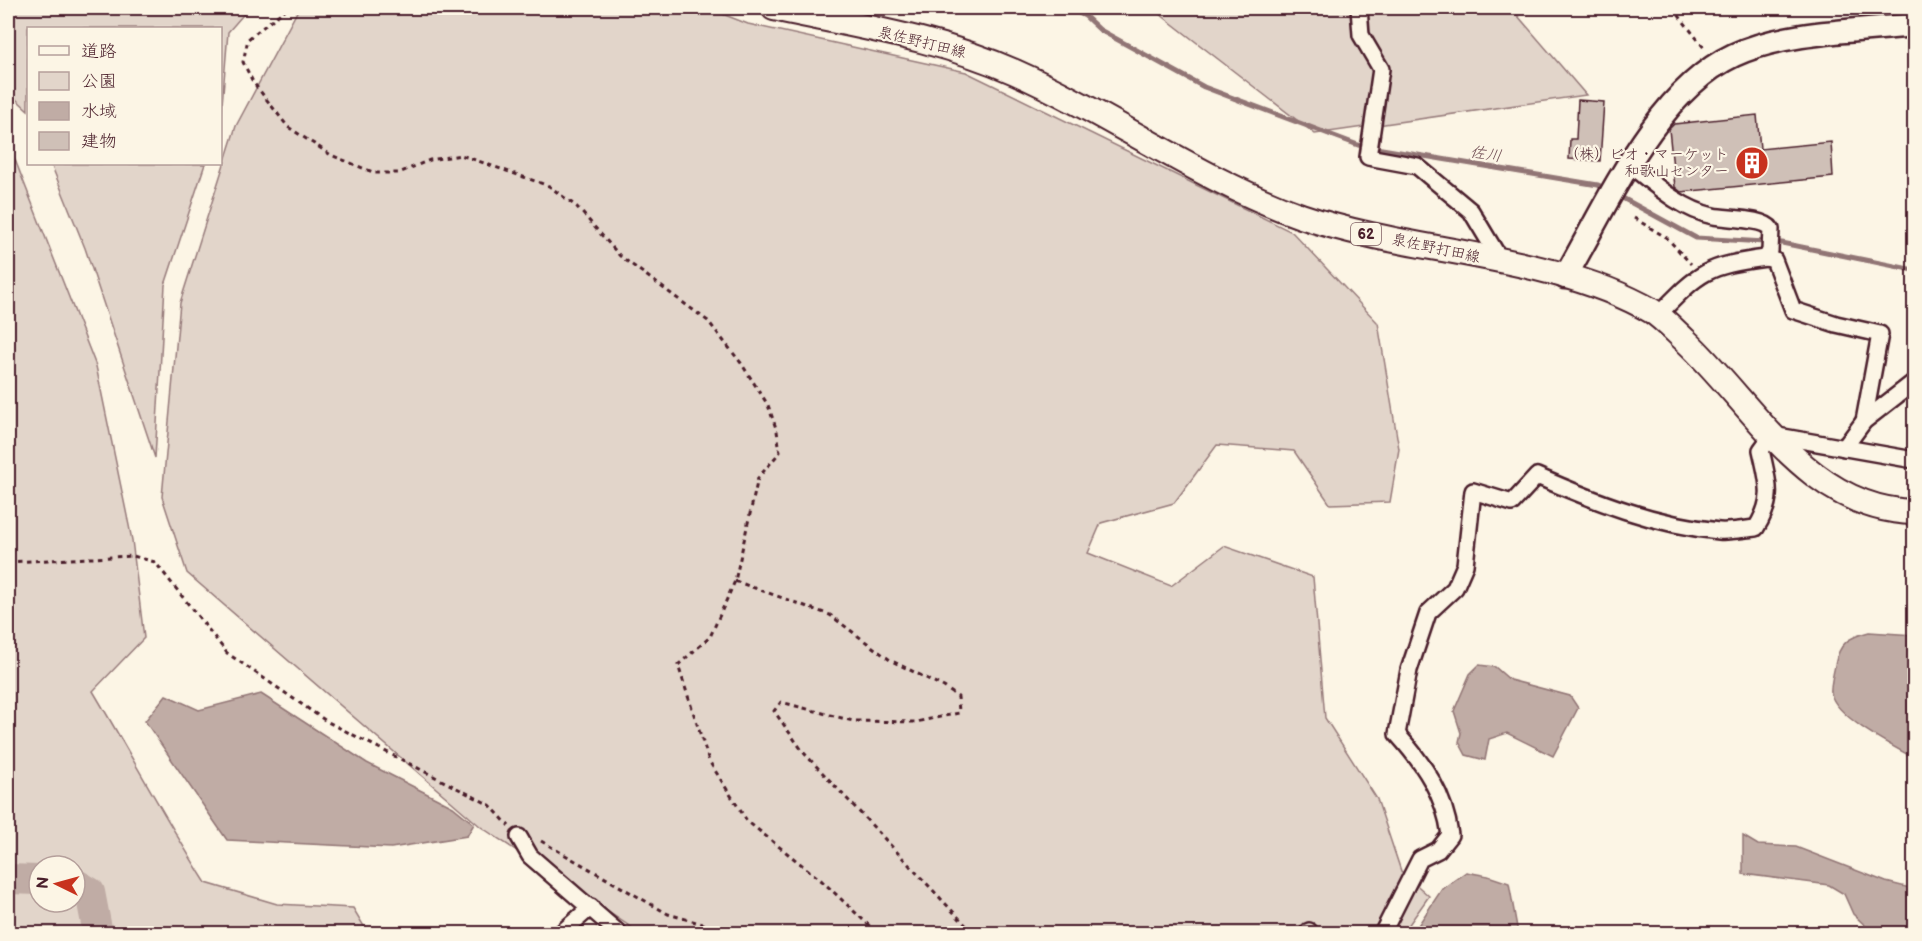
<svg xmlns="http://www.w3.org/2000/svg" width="1922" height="941" viewBox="0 0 1922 941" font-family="'Balsamiq Sans','Klee One',sans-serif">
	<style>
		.green { fill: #e2d5ca; stroke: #967a7a; stroke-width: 1.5; fill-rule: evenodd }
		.water { fill: #c0aca5; stroke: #917474; stroke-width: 1.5 }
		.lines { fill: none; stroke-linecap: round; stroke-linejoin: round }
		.stream { stroke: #917474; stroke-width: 5 }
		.river { stroke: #c0aca5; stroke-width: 30 }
		.building { fill: #cfc0b7; stroke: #4a1f2b; stroke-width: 1.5 }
		.street-casing { stroke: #4a1f2b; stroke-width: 20 }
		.secondary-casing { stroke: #4a1f2b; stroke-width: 27 }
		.primary-casing { stroke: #4a1f2b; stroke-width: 28 }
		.path { stroke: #4a1f2b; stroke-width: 3; stroke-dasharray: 4.5 4.5; stroke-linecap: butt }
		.street { stroke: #fcf5e5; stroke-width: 15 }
		.secondary { stroke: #fcf5e5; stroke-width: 22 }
		.primary { stroke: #fcf5e5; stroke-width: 24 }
		.labels { text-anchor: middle; stroke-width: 4.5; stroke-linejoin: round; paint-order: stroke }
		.shield { fill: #fcf5e5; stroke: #7f5f63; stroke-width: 1.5 }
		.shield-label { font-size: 14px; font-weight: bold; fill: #4a1f2b }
		.street-label { font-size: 15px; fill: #4a1f2b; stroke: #fcf5e5 }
		.poi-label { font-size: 15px; fill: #4a1f2b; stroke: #fcf5e5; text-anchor: end }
		.water-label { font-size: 16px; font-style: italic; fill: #6d4950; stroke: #fcf5e5 }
	</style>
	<rect width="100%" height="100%" fill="#fcf5e5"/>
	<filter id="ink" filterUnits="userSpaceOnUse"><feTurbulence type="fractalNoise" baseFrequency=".0167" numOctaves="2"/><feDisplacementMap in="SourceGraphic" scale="12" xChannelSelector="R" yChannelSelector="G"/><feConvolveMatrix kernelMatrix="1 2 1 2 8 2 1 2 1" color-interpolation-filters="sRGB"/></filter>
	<g filter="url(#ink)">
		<g class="green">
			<polygon points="8,8 249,8 228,32 221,117 220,28 28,28 28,110 8,92"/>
			<polygon points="299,8 707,8 748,24 966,72 1292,232 1378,323 1399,449 1390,502 1330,504 1294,451 1217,445 1174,503 1101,523 1088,553 1171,586 1224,546 1313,577 1325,718 1377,799 1401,871 1429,896 1403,933 640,933 481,827 187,573 162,497 180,303 236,126"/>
			<polygon points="1152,8 1511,8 1586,95 1315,134"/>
			<path d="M8,142L96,366L132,540L144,638L93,691C131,755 166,820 206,883L277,904L353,908L368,933H8ZM39,866H75V902H39Z"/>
			<polygon points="51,164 205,164 165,285 155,458 85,248"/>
		</g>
		<g class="water">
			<path d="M1869,632L1914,635V758C1894,747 1835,717 1831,693C1830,685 1834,672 1835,665C1839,643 1849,637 1869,632Z"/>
			<polygon points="1479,665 1495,667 1510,680 1570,696 1578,708 1553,756 1507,733 1489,739 1485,760 1466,755 1459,742 1461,733 1454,711 1470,674"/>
			<polygon points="261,694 367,763 453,807 474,824 467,836 391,848 227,840 145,721 166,695 199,710"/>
			<polygon points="1743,836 1758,845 1796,847 1886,882 1914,889 1914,933 1873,933 1853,914 1844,894 1829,885 1743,874"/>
			<polygon points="1466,872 1488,876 1509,883 1518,933 1413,933 1442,889"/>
		</g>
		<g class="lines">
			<g class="stream">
				<polyline points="1069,8 1085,16 1100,30 1204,87 1358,145 1598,185 1606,189"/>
				<polyline points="1617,195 1696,238 1782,243 1914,270"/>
			</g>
			<g class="river">
				<polyline points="8,879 39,880"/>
				<polyline points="75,883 90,892 98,934"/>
			</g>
		</g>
		<g class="building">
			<polygon points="1578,100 1604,102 1600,161 1569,159 1570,139 1576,139"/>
			<polygon points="1757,115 1760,149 1831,142 1833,177 1681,192 1675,187 1669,129 1674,124"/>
		</g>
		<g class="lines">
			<defs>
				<g id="street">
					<polyline points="1359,8 1361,35 1381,69 1368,157 1417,166 1471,211 1501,261"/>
					<path d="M1630,165C1655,185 1681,209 1713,216C1727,219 1764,218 1771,229L1770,251L1766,258C1705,266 1700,272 1658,315"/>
					<polyline points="1766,258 1774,260 1793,310 1836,324 1880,334 1864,421"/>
					<polyline points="1844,448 1864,421 1914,382"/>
					<polyline points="519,837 530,856 620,934"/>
					<polyline points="560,934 591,907"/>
					<polyline points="1307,934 1309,931 1311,934"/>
					<path d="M1382,934L1420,859L1438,850L1450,835C1445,795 1424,764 1397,734L1409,670L1428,613L1455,588L1465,565L1473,491L1512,503L1537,476C1594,501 1655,525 1719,531C1730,532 1744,529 1756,528C1775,498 1768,482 1761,450L1772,435L1914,460"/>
				</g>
				<path id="secondary" d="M1565,277C1607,205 1655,92 1734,55C1785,31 1859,31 1914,25"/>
				<path id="primary" d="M774,8C855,26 939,38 1015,72C1112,115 1200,180 1301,216C1411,254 1551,253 1652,311C1664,319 1675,331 1686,341C1754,405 1809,510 1914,512"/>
			</defs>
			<use href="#street" class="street-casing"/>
			<use href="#secondary" class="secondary-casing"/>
			<use href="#primary" class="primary-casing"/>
			<g class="path">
				<polyline points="287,8 248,39 243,62 253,82 288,127 331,155 375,173 399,173 430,160 461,155 549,186 577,207 620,256 708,321 741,363 768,405 777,431 780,452 758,478 735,581 710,637 678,665 709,761 747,821 822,881 878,934"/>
				<polyline points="1673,8 1705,49"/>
				<polyline points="1634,218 1667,238 1691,264"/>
				<polyline points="8,562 133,556 155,562 227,653 326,721 490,805 509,826"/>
				<polyline points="735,581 830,615 890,660 944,687 958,697 959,713 916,722 853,721 781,702 774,711 804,753 974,934"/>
				<polyline points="541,841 668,914 738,934"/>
			</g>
			<use href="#street" class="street"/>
			<use href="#secondary" class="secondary"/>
			<use href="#primary" class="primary"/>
		</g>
	</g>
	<defs>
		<symbol id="building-disc" viewBox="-11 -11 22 22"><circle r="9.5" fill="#c8321e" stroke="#fcf5e5"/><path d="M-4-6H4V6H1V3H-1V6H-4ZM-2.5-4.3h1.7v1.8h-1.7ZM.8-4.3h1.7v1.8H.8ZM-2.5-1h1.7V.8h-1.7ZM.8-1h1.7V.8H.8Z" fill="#fff"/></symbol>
	</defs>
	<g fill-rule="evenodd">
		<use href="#building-disc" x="1733" y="144" width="38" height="38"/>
	</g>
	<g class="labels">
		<rect class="shield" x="1351" y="223" width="30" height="22" rx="4.5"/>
		<g class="shield-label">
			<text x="1366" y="239">62</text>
		</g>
		<g class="street-label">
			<text transform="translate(922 42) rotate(14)" y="5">泉佐野打田線</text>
			<text transform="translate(1436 248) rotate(12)" y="5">泉佐野打田線</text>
		</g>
		<g class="poi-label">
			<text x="1729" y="159">（株）ビオ・マーケット<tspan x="1729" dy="17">和歌山センター</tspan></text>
		</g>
		<g class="water-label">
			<text transform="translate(1486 153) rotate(9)" y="6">佐川</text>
		</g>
	</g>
	<rect width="1922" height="941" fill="none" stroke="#fcf5e5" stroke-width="30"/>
	<rect x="15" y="15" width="1892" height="911" fill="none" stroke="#4a1f2b" stroke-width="2" filter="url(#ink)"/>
	<rect x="27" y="27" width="195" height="138" fill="#fcf5e5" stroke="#b59f9b" stroke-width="1.5"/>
	<rect x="39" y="46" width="30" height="9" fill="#fcf5e5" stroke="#b59f9b" stroke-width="1.5"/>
	<text x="81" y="57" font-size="18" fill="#4a1f2b">道路</text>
	<rect x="39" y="72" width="30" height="18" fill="#e2d5ca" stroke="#b59f9b" stroke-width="1.5"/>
	<text x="81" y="87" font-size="18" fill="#4a1f2b">公園</text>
	<rect x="39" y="102" width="30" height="18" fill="#c0aca5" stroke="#b59f9b" stroke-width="1.5"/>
	<text x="81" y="117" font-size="18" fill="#4a1f2b">水域</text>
	<rect x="39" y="132" width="30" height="18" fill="#cfc0b7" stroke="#b59f9b" stroke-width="1.5"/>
	<text x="81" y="147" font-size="18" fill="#4a1f2b">建物</text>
	<g transform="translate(57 884) rotate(275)"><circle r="28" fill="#fcf5e5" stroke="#b59f9b" stroke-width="1.5"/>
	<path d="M0-4.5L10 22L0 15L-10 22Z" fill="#c8321e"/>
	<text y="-9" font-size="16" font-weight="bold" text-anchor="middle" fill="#4a1f2b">N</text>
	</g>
</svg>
